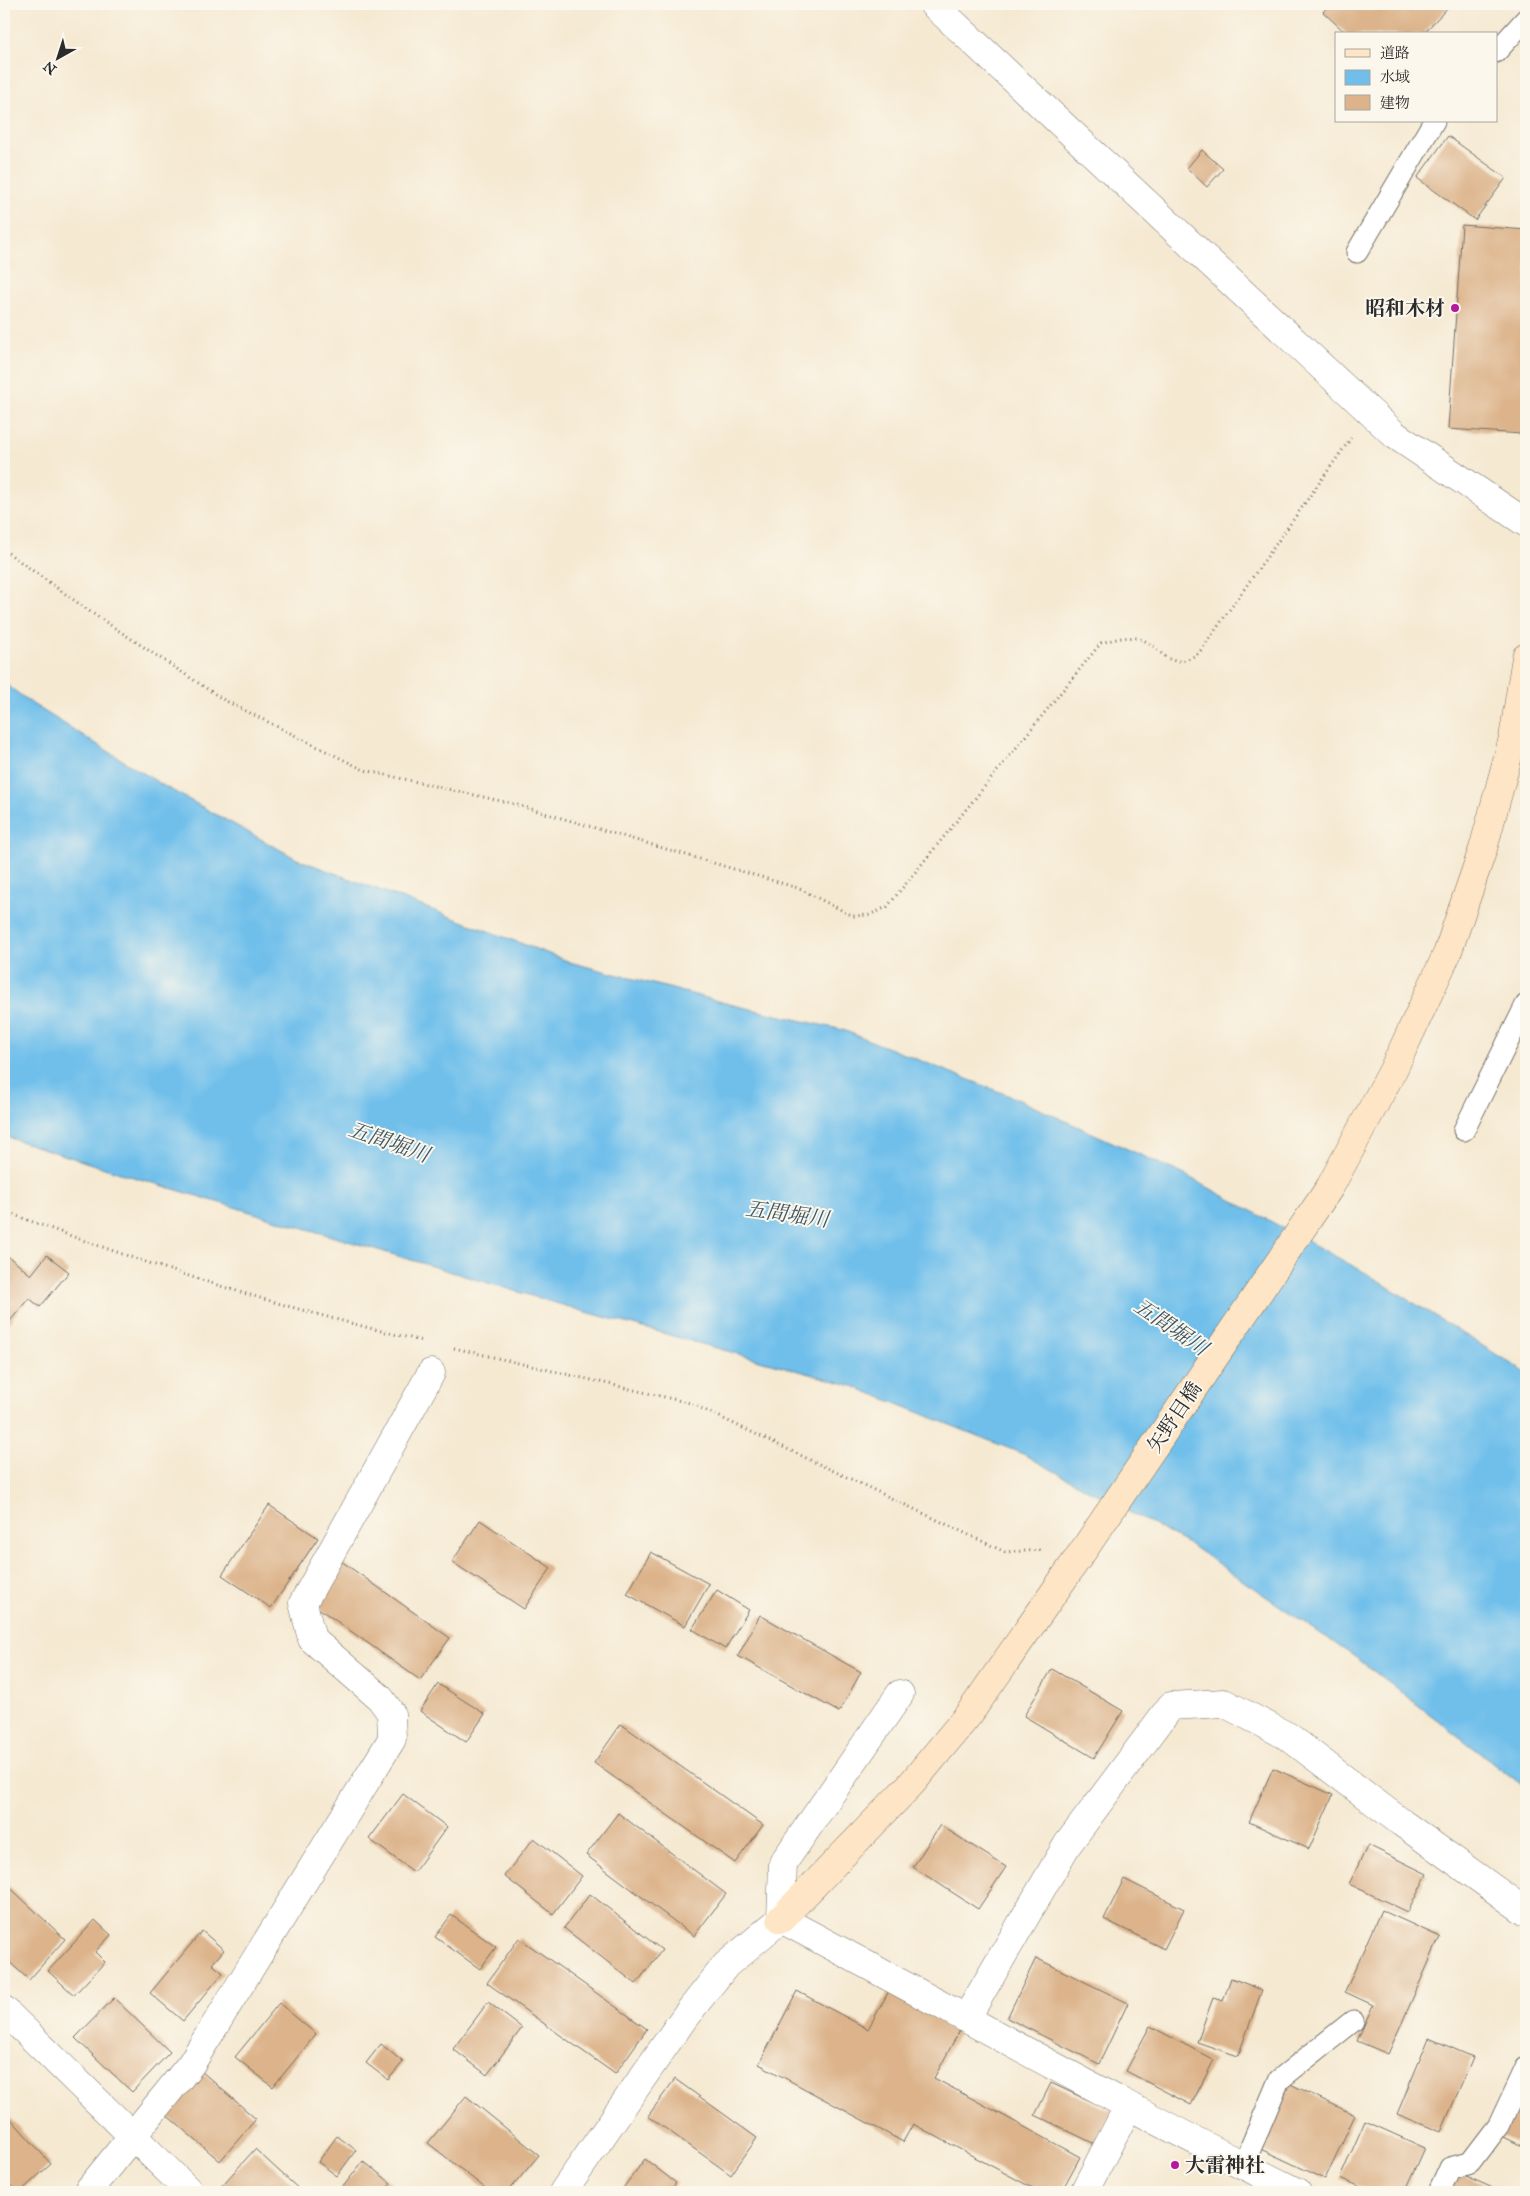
<svg xmlns="http://www.w3.org/2000/svg" width="1530" height="2196" viewBox="0 0 1530 2196" font-family="'IM FELL Great Primer','Noto Serif JP',serif">
	<style>
		.water { fill: #70bfeb; stroke: #4e758b }
		.building { fill: #dcb38a }
		.lines { fill: none; stroke-linecap: round; stroke-linejoin: round }
		.lane-casing { stroke: #726e65; stroke-width: 23 }
		.street-casing { stroke: #726e65; stroke-width: 29 }
		.secondary-casing { stroke: #726e65; stroke-width: 29 }
		.path { stroke: #726e65; stroke-width: 3; stroke-dasharray: 1 4; stroke-linecap: butt }
		.lane { stroke: #fff; stroke-width: 21 }
		.street { stroke: #fff; stroke-width: 28 }
		.secondary { stroke: #fde5c5; stroke-width: 28 }
		.poi-dot { fill: #b5179e; stroke: #fbf7ec; stroke-width: 2 }
		.labels { text-anchor: middle; stroke-width: 4; stroke-linejoin: round; paint-order: stroke }
		.poi-label { font-size: 20px; font-weight: bold; fill: #2b2b2b; stroke: #fbf7ec; text-anchor: end }
		.street-label { font-size: 20px; fill: #2b2b2b; stroke: #fbf7ec }
		.water-label { font-size: 21px; font-style: italic; fill: #405765; stroke: #fbf7ec }
	</style>
	<rect width="100%" height="100%" fill="#fbf7ec"/>
	<filter id="ink" filterUnits="userSpaceOnUse"><feTurbulence type="fractalNoise" baseFrequency=".02" numOctaves="2"/><feDisplacementMap in="SourceGraphic" scale="10" xChannelSelector="R" yChannelSelector="G"/><feConvolveMatrix kernelMatrix="1 2 1 2 8 2 1 2 1" color-interpolation-filters="sRGB"/></filter>
	<filter id="wash" filterUnits="userSpaceOnUse"><feTurbulence type="fractalNoise" baseFrequency=".0096" numOctaves="4" result="noise"/><feDisplacementMap in="SourceGraphic" scale="20" xChannelSelector="R" yChannelSelector="G"/><feGaussianBlur stdDeviation="1.12" result="paint"/><feColorMatrix in="noise" values="0 0 0 0 0 0 0 0 0 0 0 0 0 0 0 0 0 1.4 0 .05"/><feComposite in="paint" operator="in"/></filter>
	<g filter="url(#wash)">
		<rect width="100%" height="100%" fill="#f5e9d2"/>
		<polygon class="water" points="4,683 34,705 164,786 297,859 573,963 733,1005 843,1030 1015,1098 1187,1176 1366,1273 1526,1373 1526,1788 1358,1659 1192,1546 1023,1454 850,1385 579,1310 120,1173 4,1136"/>
		<g id="blocks">
			<g class="building">
				<polygon points="1330,4 1451,4 1423,34 1347,34 1323,12"/>
				<polygon points="1448,136 1506,178 1475,220 1417,178"/>
				<polygon points="1202,150 1223,169 1207,187 1187,168"/>
				<polygon points="1462,225 1526,230 1526,367 1522,434 1448,429"/>
				<polygon points="4,1253 31,1275 47,1255 69,1272 40,1307 29,1298 6,1326 4,1324"/>
				<polygon points="269,1505 318,1538 271,1608 222,1575"/>
				<polygon points="480,1520 551,1568 524,1609 452,1562"/>
				<polygon points="651,1552 709,1584 685,1626 627,1594"/>
				<polygon points="341,1561 450,1638 420,1680 311,1603"/>
				<polygon points="717,1590 749,1610 725,1649 692,1629"/>
				<polygon points="760,1615 861,1672 839,1712 738,1656"/>
				<polygon points="1052,1669 1123,1711 1094,1758 1024,1716"/>
				<polygon points="438,1684 485,1714 466,1742 420,1711"/>
				<polygon points="621,1724 763,1825 735,1863 594,1763"/>
				<polygon points="1273,1768 1333,1795 1309,1849 1249,1822"/>
				<polygon points="403,1794 447,1827 414,1872 369,1839"/>
				<polygon points="618,1813 726,1894 694,1936 586,1855"/>
				<polygon points="940,1825 1006,1867 978,1909 913,1867"/>
				<polygon points="534,1838 582,1876 553,1914 504,1876"/>
				<polygon points="1368,1845 1427,1874 1408,1912 1349,1884"/>
				<polygon points="1124,1879 1184,1909 1164,1949 1104,1919"/>
				<polygon points="4,1882 65,1939 29,1980 4,1957"/>
				<polygon points="590,1894 662,1950 636,1984 564,1928"/>
				<polygon points="1381,1910 1440,1937 1388,2054 1357,2041 1373,2005 1345,1992"/>
				<polygon points="451,1915 496,1947 480,1969 435,1937"/>
				<polygon points="95,1920 111,1935 95,1952 105,1962 74,1995 48,1971"/>
				<polygon points="202,1931 224,1950 212,1964 223,1973 183,2021 150,1993"/>
				<polygon points="519,1938 647,2029 615,2074 487,1983"/>
				<polygon points="1036,1958 1128,2003 1099,2064 1007,2018"/>
				<polygon points="1231,1978 1262,1990 1238,2056 1197,2042 1213,1998 1223,2001"/>
				<polygon points="797,1991 868,2029 889,1991 960,2030 934,2078 1080,2157 1061,2192 1040,2192 913,2124 903,2142 759,2064"/>
				<polygon points="114,1998 170,2052 132,2092 75,2038"/>
				<polygon points="488,2002 522,2028 487,2075 453,2049"/>
				<polygon points="279,2003 316,2034 273,2087 235,2057"/>
				<polygon points="1150,2026 1214,2060 1191,2105 1126,2071"/>
				<polygon points="1429,2038 1473,2057 1441,2132 1397,2114"/>
				<polygon points="381,2044 403,2062 388,2080 366,2063"/>
				<polygon points="200,2070 256,2119 220,2161 164,2113"/>
				<polygon points="675,2079 757,2138 731,2175 648,2116"/>
				<polygon points="1284,2081 1355,2115 1325,2179 1254,2146"/>
				<polygon points="1051,2083 1111,2111 1095,2144 1035,2115"/>
				<polygon points="1526,2086 1526,2148 1502,2136"/>
				<polygon points="466,2096 539,2155 508,2192 490,2192 428,2143"/>
				<polygon points="4,2111 51,2164 20,2192 17,2192 4,2178"/>
				<polygon points="1365,2121 1425,2148 1405,2192 1372,2192 1340,2178"/>
				<polygon points="337,2136 356,2150 337,2176 318,2162"/>
				<polygon points="255,2149 302,2192 216,2192"/>
				<polygon points="645,2159 676,2183 669,2192 620,2192"/>
				<polygon points="363,2161 391,2183 384,2192 339,2192"/>
				<polygon points="1454,2171 1502,2192 1445,2192"/>
			</g>
		</g>
	</g>
	<g filter="url(#ink)">
		<use href="#blocks" fill-opacity="0" stroke="#726e65" stroke-width="1"/>
		<g class="lines">
			<defs>
				<g id="lane">
					<polyline points="1496,52 1526,19"/>
					<polyline points="1357,252 1434,121"/>
					<polyline points="1464,1130 1526,1005"/>
					<polyline points="1243,2166 1279,2080 1353,2021"/>
					<polyline points="1439,2192 1450,2168 1470,2163 1499,2125 1526,2067"/>
				</g>
				<g id="street">
					<polyline points="933,4 1395,435 1526,523"/>
					<path d="M781,1919C953,2010 1122,2106 1297,2192"/>
					<polyline points="4,2010 190,2192"/>
					<polyline points="967,2017 1067,1845 1171,1706 1224,1703 1289,1737 1402,1823 1526,1912"/>
					<polyline points="87,2192 191,2064 392,1739 391,1713 380,1698 312,1639 303,1603 431,1373"/>
					<polyline points="563,2192 684,2018 726,1965 781,1919 783,1863 900,1694"/>
					<polyline points="1084,2192 1128,2107"/>
				</g>
				<polyline id="secondary" points="781,1919 912,1783 969,1714 1085,1548 1330,1187 1393,1070 1447,954 1483,849 1513,738 1526,657"/>
			</defs>
			<use href="#lane" class="lane-casing"/>
			<use href="#street" class="street-casing"/>
			<use href="#secondary" class="secondary-casing"/>
			<g class="path">
				<path d="M4,550L92,613L224,700L364,770L514,804L798,888L853,916L869,915L887,907L1101,643C1112,640 1124,636 1136,638C1163,643 1164,676 1199,653L1351,438"/>
				<path d="M4,1211C140,1263 281,1308 423,1341"/>
				<polyline points="454,1348 690,1403 1005,1552 1043,1550"/>
			</g>
			<use href="#lane" class="lane"/>
			<use href="#street" class="street"/>
			<use href="#secondary" class="secondary"/>
		</g>
	</g>
	<g class="poi-dot">
		<circle cx="1455" cy="308" r="5"/>
		<circle cx="1175" cy="2165" r="5"/>
	</g>
	<g class="labels">
		<g class="poi-label">
			<text x="1445" y="315">昭和木材</text>
			<text x="1185" y="2172" text-anchor="start">大雷神社</text>
		</g>
		<g class="street-label">
			<text transform="translate(1174 1417) rotate(-56)" y="7">矢野目橋</text>
		</g>
		<g class="water-label">
			<text transform="translate(389 1142) rotate(19)" y="7">五間堀川</text>
			<text transform="translate(787 1214) rotate(8)" y="7">五間堀川</text>
			<text transform="translate(1171 1327) rotate(34)" y="7">五間堀川</text>
		</g>
	</g>
	<rect width="1530" height="2196" fill="none" stroke="#fbf7ec" stroke-width="20"/>
	<rect x="1335" y="32" width="162" height="90" fill="#fbf7ec" stroke="#a8a59f"/>
	<rect x="1345" y="49" width="25" height="8" fill="#fde5c5" stroke="#a8a59f"/>
	<text x="1380" y="58" font-size="15" fill="#2b2b2b">道路</text>
	<rect x="1345" y="70" width="25" height="15" fill="#70bfeb" stroke="#a8a59f"/>
	<text x="1380" y="82" font-size="15" fill="#2b2b2b">水域</text>
	<rect x="1345" y="95" width="25" height="15" fill="#dcb38a" stroke="#a8a59f"/>
	<text x="1380" y="108" font-size="15" fill="#2b2b2b">建物</text>
	<g transform="translate(58 58) rotate(219)" stroke="#fbf7ec" stroke-width="4" paint-order="stroke">
	<path d="M0-4L9 19L0 12L-9 19Z" fill="#2b2b2b"/>
	<text y="-8" font-size="14" font-weight="bold" text-anchor="middle" fill="#2b2b2b">N</text>
	</g>
</svg>
